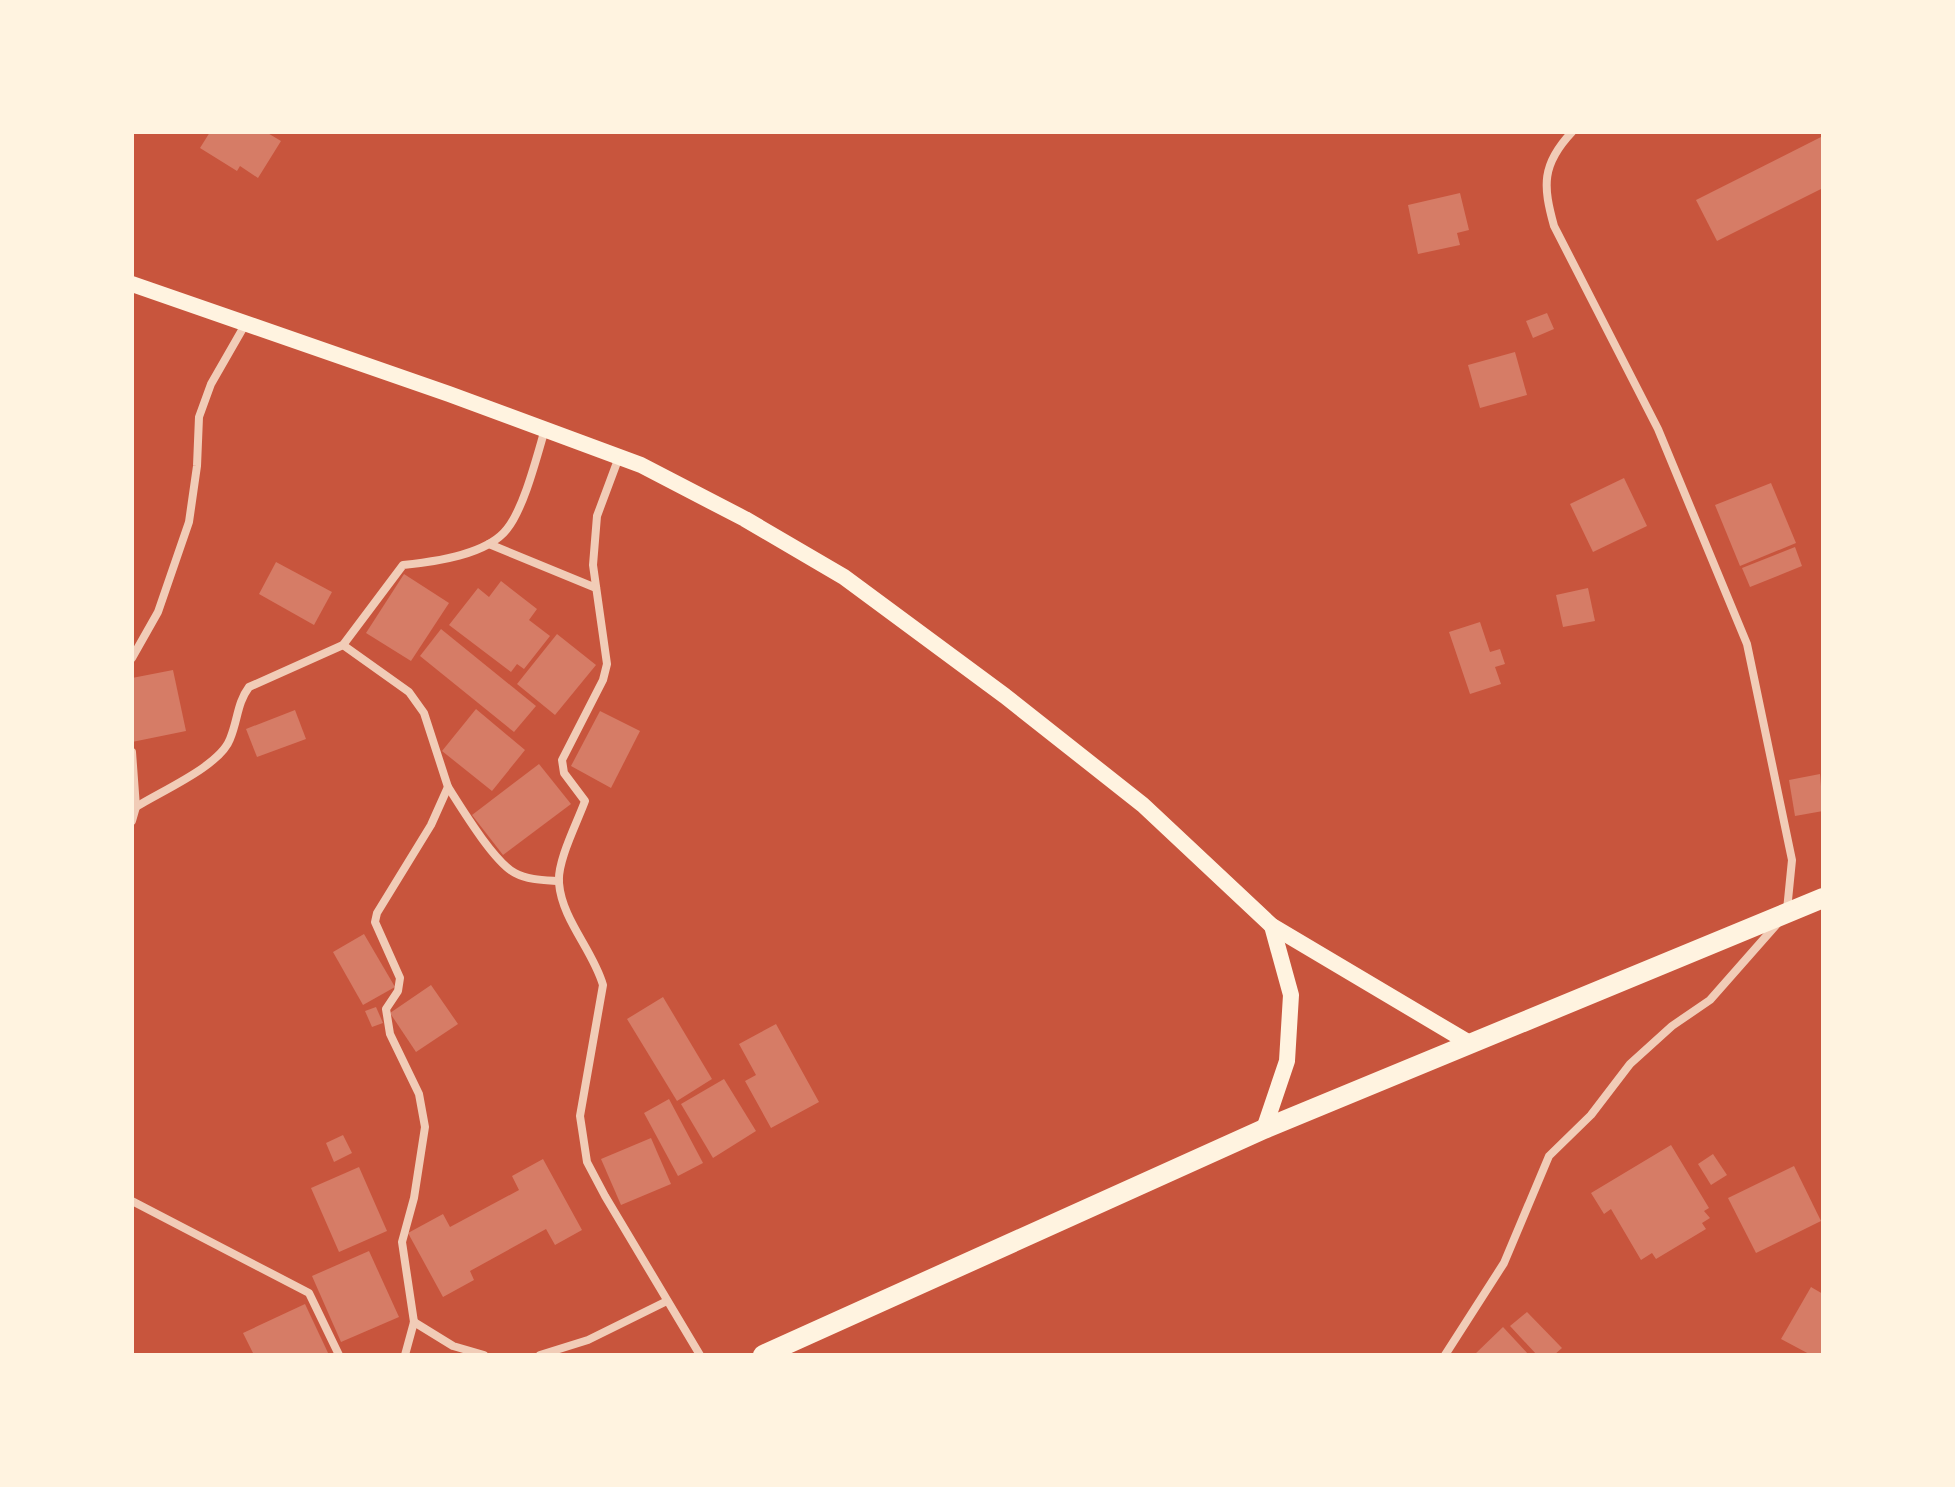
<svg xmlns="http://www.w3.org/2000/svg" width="1955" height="1487" viewBox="0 0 1955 1487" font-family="'Space Grotesk',sans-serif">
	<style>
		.building { fill: #d67c66 }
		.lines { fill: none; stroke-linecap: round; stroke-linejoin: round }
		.minor { stroke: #f1ccb7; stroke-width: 8 }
		.secondary { stroke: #fff3e0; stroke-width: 16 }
		.primary { stroke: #fff3e0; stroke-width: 20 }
	</style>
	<rect width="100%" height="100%" fill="#c8553d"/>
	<g class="building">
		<polygon points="210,132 266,132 281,141 258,178 240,166 237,171 200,148"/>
		<polygon points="1823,136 1823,188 1717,241 1696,200"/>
		<polygon points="1460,193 1469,230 1457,233 1460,245 1418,254 1408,205"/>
		<polygon points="1547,313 1554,329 1533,338 1526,321"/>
		<polygon points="1515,352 1527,395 1480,408 1468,365"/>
		<polygon points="1624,478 1647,526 1593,552 1570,504"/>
		<polygon points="1771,483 1796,543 1740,566 1715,505"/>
		<polygon points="1795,547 1802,566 1750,587 1742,568"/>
		<polygon points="276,562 332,592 314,625 259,594"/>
		<polygon points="404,574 449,603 411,661 366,633"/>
		<polygon points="501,581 537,609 529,620 550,636 524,669 517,664 511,672 449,625 478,588 489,597"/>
		<polygon points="1588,588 1595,621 1563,627 1556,595"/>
		<polygon points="1480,622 1490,652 1500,649 1505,664 1495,667 1501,684 1470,694 1449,632"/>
		<polygon points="441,629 536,706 514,732 420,656"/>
		<polygon points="557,634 596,665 555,715 517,684"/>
		<polygon points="173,670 186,731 132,742 132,678"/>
		<polygon points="476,709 525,750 492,791 442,751"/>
		<polygon points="295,710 306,739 257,757 246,729"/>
		<polygon points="600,711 640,731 611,788 571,766"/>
		<polygon points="539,764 571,804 503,855 472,815"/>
		<polygon points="1820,774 1823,811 1795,816 1789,780"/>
		<polygon points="364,934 395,987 363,1005 333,952"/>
		<polygon points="431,985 458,1024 416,1052 390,1013"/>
		<polygon points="663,997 712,1079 677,1101 627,1019"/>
		<polygon points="376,1007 383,1023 372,1027 365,1011"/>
		<polygon points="776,1024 819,1102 771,1128 745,1081 756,1075 739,1044"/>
		<polygon points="724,1079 756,1131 713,1158 681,1104"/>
		<polygon points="669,1099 703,1163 678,1176 644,1113"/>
		<polygon points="343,1135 352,1153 334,1162 326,1143"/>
		<polygon points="651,1138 671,1184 621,1205 601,1159"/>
		<polygon points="1671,1145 1709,1208 1704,1211 1710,1218 1702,1223 1706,1229 1656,1259 1652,1253 1641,1260 1611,1209 1604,1214 1591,1193"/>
		<polygon points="1713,1154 1727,1175 1711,1185 1698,1164"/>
		<polygon points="543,1159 582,1230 555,1245 546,1229 470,1271 474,1280 443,1297 408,1233 443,1214 450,1227 519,1190 512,1176"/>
		<polygon points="1794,1166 1821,1221 1756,1253 1728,1198"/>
		<polygon points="359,1167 387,1231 339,1252 311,1188"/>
		<polygon points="369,1251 399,1317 341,1342 312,1276"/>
		<polygon points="1811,1287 1823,1294 1823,1355 1811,1355 1781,1339"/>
		<polygon points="305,1304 329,1355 254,1355 243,1333"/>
		<polygon points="1527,1312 1562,1348 1554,1355 1537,1355 1510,1326"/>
		<polygon points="1503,1327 1529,1355 1474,1355"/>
	</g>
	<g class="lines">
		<g class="minor">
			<path d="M1572,132C1541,165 1543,186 1554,226L1658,429L1747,644L1792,860L1787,910"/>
			<path d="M619,457L597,516L593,565L607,664L603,680L562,760L564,773L585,801C577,823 557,861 559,883C562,920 593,950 603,985L580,1116L587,1162L605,1196L700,1355"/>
			<polyline points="489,544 596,588"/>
			<polyline points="343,645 409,692 424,713 448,787 431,825 377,913 375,922 400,978 398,991 386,1009 390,1034 419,1094 425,1127 414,1198 402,1242 414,1322 405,1355"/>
			<polyline points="132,658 158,612 189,522 197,466 199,417 211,384 246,323"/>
			<polyline points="132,752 136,807 132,821"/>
			<path d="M448,787C462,809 494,862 515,873C528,880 544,880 559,881"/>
			<path d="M136,807C161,791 220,766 230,739C238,720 237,703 249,687L343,645L403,565C434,562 487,555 507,529C524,508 537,456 545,429"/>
			<polyline points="132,1201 309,1293 339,1355"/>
			<polyline points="414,1322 453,1346 484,1355"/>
			<polyline points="540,1355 588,1340 667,1301"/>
			<polyline points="1445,1355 1504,1263 1549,1156 1591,1115 1630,1064 1672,1026 1710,1000 1777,924"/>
		</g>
		<g class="secondary">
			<polyline points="132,284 449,394 641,465 745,519 844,577 1005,696 1143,805 1272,926 1471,1044"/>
			<polyline points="1264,1129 1287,1061 1291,995 1272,926"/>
		</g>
		<polyline class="primary" points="763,1355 1264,1129 1823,898"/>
	</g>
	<rect width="1955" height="1487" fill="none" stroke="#fff3e0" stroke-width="268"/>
</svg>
